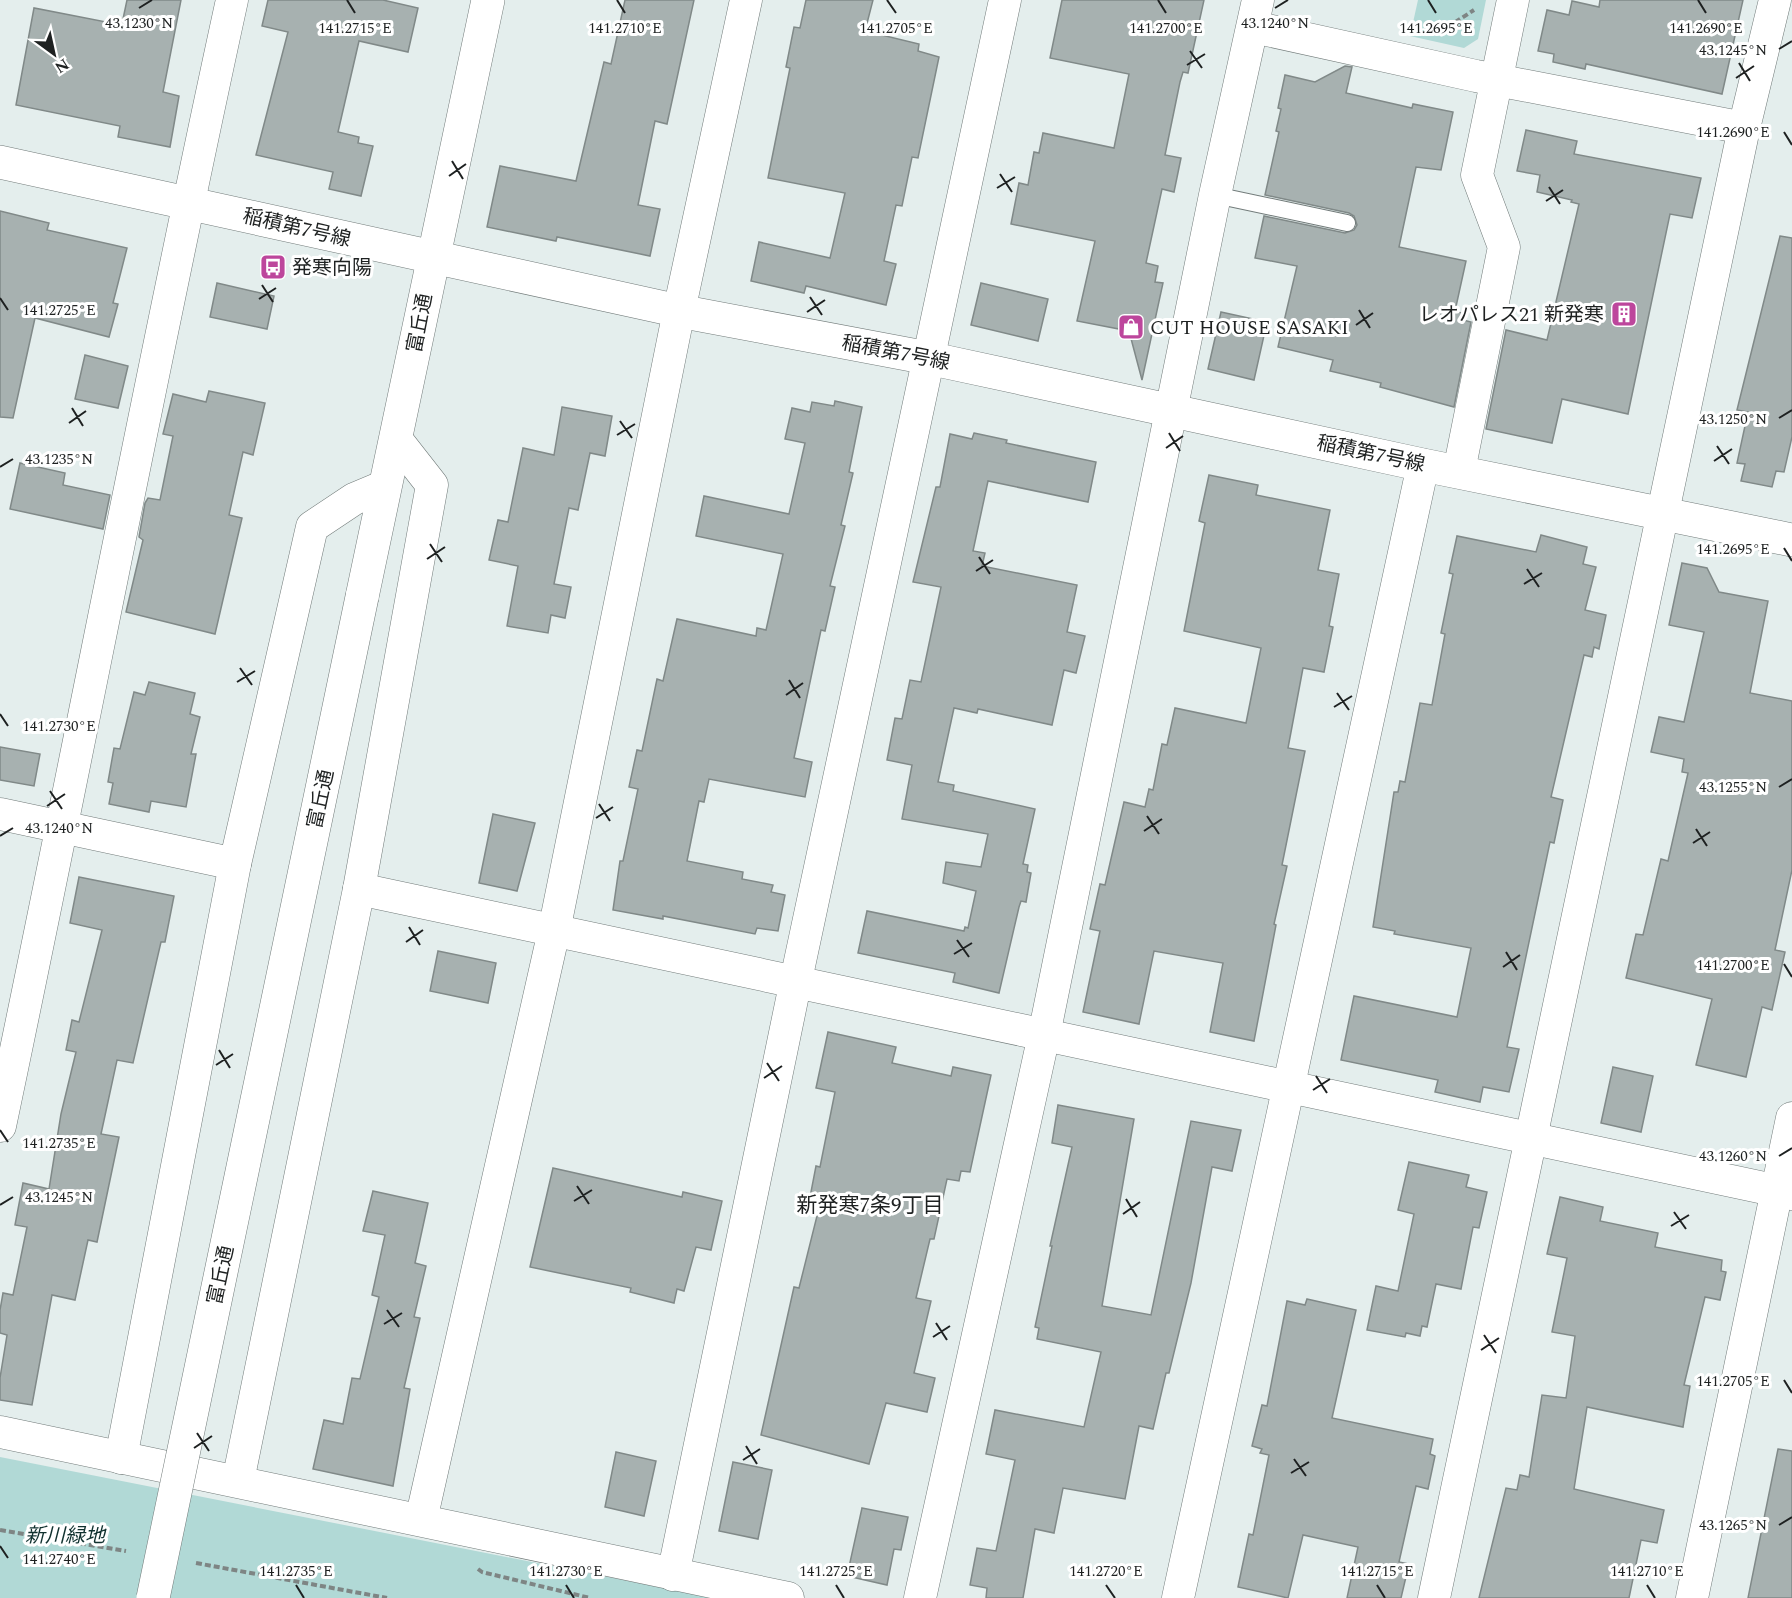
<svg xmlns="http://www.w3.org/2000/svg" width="1792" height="1598" viewBox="0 0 1792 1598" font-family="Spectral,'Noto Sans JP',serif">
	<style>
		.green { fill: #b1d9d6 }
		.building { fill: #a7b1b0; stroke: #808988; stroke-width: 1.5 }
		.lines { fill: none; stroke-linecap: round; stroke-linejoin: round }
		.lane-casing { stroke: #727b7a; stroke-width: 18 }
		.street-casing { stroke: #727b7a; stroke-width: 33 }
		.secondary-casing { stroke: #727b7a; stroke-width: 34 }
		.path { stroke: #7e8584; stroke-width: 4; stroke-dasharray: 6 3; stroke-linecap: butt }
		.lane { stroke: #fff; stroke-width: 16 }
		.street { stroke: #fff; stroke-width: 32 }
		.secondary { stroke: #fff; stroke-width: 33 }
		.secondary-bridge-casing { stroke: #727b7a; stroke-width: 34; stroke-linecap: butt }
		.secondary-bridge { stroke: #fff; stroke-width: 33 }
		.ticks { fill: none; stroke: #1e2121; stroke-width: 2 }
		.labels { text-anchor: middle; stroke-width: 6; stroke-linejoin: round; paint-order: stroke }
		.street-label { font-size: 20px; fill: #1e2121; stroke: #fff }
		.poi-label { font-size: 20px; fill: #1e2121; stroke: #fff; text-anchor: start }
		.park-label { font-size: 20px; font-style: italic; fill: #10312f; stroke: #fff }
		.neighbourhood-label { font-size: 21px; fill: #1e2121; stroke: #fff }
		.ticks-label { font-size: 15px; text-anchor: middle; fill: #1e2121; stroke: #fff; stroke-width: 6; stroke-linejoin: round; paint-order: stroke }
	</style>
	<rect width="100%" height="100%" fill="#e4eeed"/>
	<g class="green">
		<polygon points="1418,0 1486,0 1478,39 1464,48 1410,36"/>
		<polygon points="0,1457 704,1596 711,1598 0,1598"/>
	</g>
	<g class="building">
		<polygon points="127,0 181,0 163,92 179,96 170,147 118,137 120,126 16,105 34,8 116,24 118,18 123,19"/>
		<polygon points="268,0 383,0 418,8 408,52 359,41 338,132 359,137 358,143 373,146 361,196 329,189 333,172 256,155 288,32 262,26"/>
		<polygon points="625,0 694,0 667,124 655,121 638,205 660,209 650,256 557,237 556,241 487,227 500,166 576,181 604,62 611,64"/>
		<polygon points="806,0 873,0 865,31 919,44 918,51 939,57 918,158 912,157 902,206 896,205 884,261 896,264 886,305 806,286 804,293 751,281 759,242 830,258 845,193 768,178 790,68 786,67 794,27 800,28"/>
		<polygon points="1062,0 1204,0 1188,73 1183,72 1180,82 1165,155 1181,158 1174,192 1162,189 1146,263 1158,266 1155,282 1163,283 1142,380 1129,331 1077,321 1095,241 1011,224 1019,183 1028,185 1034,152 1039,153 1043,133 1114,148 1129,74 1050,58"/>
		<polygon points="1600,0 1743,0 1722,94 1586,64 1585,69 1553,62 1554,54 1538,51 1547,10 1569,15 1572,1 1599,7"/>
		<polygon points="1345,66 1352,67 1346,93 1412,108 1413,104 1453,112 1441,170 1416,167 1399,247 1466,261 1455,311 1465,314 1463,320 1471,322 1454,407 1380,387 1381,383 1330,371 1333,360 1278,347 1297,266 1255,258 1264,216 1345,233 1354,230 1357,225 1354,216 1349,213 1265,195 1279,132 1276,131 1281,109 1278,108 1285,75 1315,82"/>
		<polygon points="1526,130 1577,141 1574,154 1701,178 1692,218 1670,214 1628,414 1562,399 1552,443 1486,429 1506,330 1547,340 1579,204 1571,202 1572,200 1537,192 1540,175 1517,171"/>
		<polygon points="0,211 49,223 47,230 127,248 113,303 118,304 109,337 35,318 13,418 0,417"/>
		<polygon points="1780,236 1792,238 1792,437 1784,472 1776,471 1772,487 1741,481 1745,464 1737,463 1748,412 1737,410"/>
		<polygon points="217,283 274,296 267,329 210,317"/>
		<polygon points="981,283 1048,299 1038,341 971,325"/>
		<polygon points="1221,312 1267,322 1254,380 1208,369"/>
		<polygon points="85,355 128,366 118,408 75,399"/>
		<polygon points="209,391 265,403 253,455 243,452 229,515 242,518 215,634 126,612 143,540 139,537 145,503 148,498 160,500 173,436 163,434 173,394 206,402"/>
		<polygon points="835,401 862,407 849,472 853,473 841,525 845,526 830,586 835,587 825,631 821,630 794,758 812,762 805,797 709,779 704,802 699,801 687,861 743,872 742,879 773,885 771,892 785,895 778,931 757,928 755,934 663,916 663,919 613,910 620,861 623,861 638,789 629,787 637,750 642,751 657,679 663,681 677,619 756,636 757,628 766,630 783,554 696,536 704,496 789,514 805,443 785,439 792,408 810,412 812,402 834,406"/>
		<polygon points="562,407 612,416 605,456 590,453 578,510 569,508 554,584 571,587 565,618 551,615 548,633 507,626 518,566 489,560 498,520 508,522 523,448 554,455"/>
		<polygon points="974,433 1007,440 1006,443 1096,462 1088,502 988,481 973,551 985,553 982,566 1077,585 1067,632 1085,636 1076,673 1064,670 1052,725 978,709 977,713 954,708 938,782 954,785 953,791 1035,809 1023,864 1028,865 1027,872 1031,873 1026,902 1021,901 1019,907 999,993 953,982 955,973 858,953 867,911 964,931 965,927 968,928 976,891 943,883 946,862 981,867 988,834 902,819 912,765 887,760 895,718 902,719 910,680 921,682 941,587 913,582 936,487 940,487 950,434 972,439"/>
		<polygon points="20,463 65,473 63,485 110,495 103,529 10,509"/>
		<polygon points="1209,475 1258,485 1256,495 1330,510 1318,570 1339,574 1329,626 1333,627 1324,672 1303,668 1288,748 1305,751 1282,865 1287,866 1274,924 1276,925 1254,1041 1210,1032 1223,963 1154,951 1139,1024 1083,1012 1100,931 1090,929 1100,884 1105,885 1124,802 1145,807 1149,789 1153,790 1162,744 1167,745 1175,708 1246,723 1261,648 1184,631 1205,523 1199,521"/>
		<polygon points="1541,535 1587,547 1583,564 1596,567 1585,610 1606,615 1599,649 1594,647 1592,657 1584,655 1551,797 1563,800 1554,843 1550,842 1507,1047 1519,1049 1509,1092 1483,1087 1480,1102 1435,1092 1438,1080 1341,1060 1354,996 1457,1017 1471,948 1394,934 1395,931 1373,927 1394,792 1398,792 1400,781 1405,782 1420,703 1432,705 1445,634 1441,633 1453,574 1449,573 1457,536 1536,552"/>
		<polygon points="1682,563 1707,568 1719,592 1768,601 1750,693 1792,701 1792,870 1775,950 1785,952 1772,1010 1762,1007 1746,1077 1696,1065 1712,999 1626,978 1636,934 1643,935 1661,859 1668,861 1688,773 1682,772 1684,759 1651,752 1659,717 1684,722 1704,632 1669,625"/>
		<polygon points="149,682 195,693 190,714 200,717 191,754 196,754 186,807 151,801 149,812 109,804 113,783 108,782 114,748 120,749 134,692 145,695"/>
		<polygon points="0,747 40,754 34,786 0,780"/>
		<polygon points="493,814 535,823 517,891 479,883"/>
		<polygon points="79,877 174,896 165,942 161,942 133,1063 117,1060 101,1134 119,1137 97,1242 88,1240 75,1300 52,1295 32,1405 0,1400 0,1378 7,1335 0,1333 0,1310 3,1293 13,1295 27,1227 15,1225 23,1183 49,1189 61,1114 76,1052 66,1050 72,1020 79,1022 102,930 70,923"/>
		<polygon points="438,951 496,963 488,1003 430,991"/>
		<polygon points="828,1032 896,1047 892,1063 951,1076 953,1067 991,1075 970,1172 961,1171 959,1181 947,1179 934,1239 930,1239 916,1298 931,1301 914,1373 935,1378 927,1412 886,1403 869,1464 761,1435 794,1287 799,1288 819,1208 819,1198 810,1197 816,1166 820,1167 835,1092 816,1088"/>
		<polygon points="1613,1067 1653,1076 1641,1132 1601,1123"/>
		<polygon points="1058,1105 1134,1119 1102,1306 1151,1315 1191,1121 1241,1130 1232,1171 1212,1167 1191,1283 1169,1373 1166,1373 1153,1429 1139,1426 1125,1499 1063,1488 1054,1533 1035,1529 1023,1598 986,1598 987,1588 970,1585 977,1548 996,1551 1015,1460 986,1454 995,1410 1084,1427 1101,1352 1037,1339 1039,1328 1035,1327 1052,1246 1050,1246 1072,1147 1052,1143"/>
		<polygon points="1409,1162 1469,1175 1466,1187 1487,1192 1479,1228 1473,1227 1461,1289 1436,1284 1427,1327 1422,1326 1420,1336 1406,1333 1405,1337 1367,1330 1376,1286 1398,1291 1414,1214 1398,1210"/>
		<polygon points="553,1168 682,1197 683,1192 722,1201 711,1250 696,1247 684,1291 677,1289 674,1303 630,1292 631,1288 530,1267"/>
		<polygon points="373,1191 428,1203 415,1263 426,1266 414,1317 420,1318 404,1388 410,1389 393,1486 313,1469 324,1420 343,1424 352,1378 360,1379 379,1297 372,1295 385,1235 363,1231"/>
		<polygon points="1560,1197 1603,1207 1600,1221 1658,1233 1655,1247 1722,1260 1721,1271 1726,1272 1720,1300 1705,1297 1684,1385 1690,1386 1683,1427 1587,1407 1574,1489 1664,1510 1657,1543 1641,1540 1629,1598 1479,1598 1506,1488 1517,1490 1520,1475 1529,1477 1542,1395 1566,1398 1575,1336 1552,1332 1567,1258 1547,1254"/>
		<polygon points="1307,1299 1356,1310 1332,1418 1433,1439 1430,1454 1435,1456 1428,1489 1416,1486 1399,1562 1409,1564 1401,1598 1347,1598 1358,1547 1303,1535 1288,1598 1238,1587 1249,1534 1253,1535 1269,1455 1260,1453 1262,1449 1252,1446 1262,1405 1267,1406 1287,1301 1305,1305"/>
		<polygon points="1778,1449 1792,1451 1792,1598 1748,1598"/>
		<polygon points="616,1452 656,1461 644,1516 605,1507"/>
		<polygon points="733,1462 772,1470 758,1539 719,1531"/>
		<polygon points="862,1508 908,1517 901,1550 894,1549 887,1585 847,1576"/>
	</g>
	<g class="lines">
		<defs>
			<polyline id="lane" points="1215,195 1347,223"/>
			<g id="street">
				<polyline points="1253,27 1476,76 1744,128"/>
				<polyline points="1459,471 1504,247 1477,175 1513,0"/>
				<polyline points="0,814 235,864"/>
				<polyline points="359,889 1792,1194"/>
				<path d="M0,1126C79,751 150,375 232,0"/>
				<polyline points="0,1432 788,1598"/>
				<polyline points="121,1458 235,864 312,527 354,499 385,486"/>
				<polyline points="238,1481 359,889 432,485 396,439"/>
				<polyline points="421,1520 554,931 679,311 746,0"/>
				<polyline points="673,1575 796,980 1005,0"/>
				<polyline points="920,1598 1044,1035 1215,195 1258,0"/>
				<polyline points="1178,1598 1423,465"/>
				<polyline points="1434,1598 1744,128 1775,0"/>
				<polyline points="1692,1598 1792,1118"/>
			</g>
			<g id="secondary">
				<polyline points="0,162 679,311 928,358 1423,465 1792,540"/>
				<polyline points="362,597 488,0"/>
			</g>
		</defs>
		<use href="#lane" class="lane-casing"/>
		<use href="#street" class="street-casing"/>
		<use href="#secondary" class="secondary-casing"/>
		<g class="path">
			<polyline points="1440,32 1474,10"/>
			<polyline points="0,1530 126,1551"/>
			<polyline points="196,1563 387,1598"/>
			<polyline points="478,1569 482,1572 590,1598"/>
		</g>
		<use href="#lane" class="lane"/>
		<use href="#street" class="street"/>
		<use href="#secondary" class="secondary"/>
		<defs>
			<polyline id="secondary-bridge" points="153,1598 362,597"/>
		</defs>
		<use href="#secondary-bridge" class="secondary-bridge-casing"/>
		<use href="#secondary-bridge" class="secondary-bridge"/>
	</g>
	<path class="ticks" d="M347,0L355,13M617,0L625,13M887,0L896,13M1158,0L1166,13M1428,0L1436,13M1698,0L1706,13M139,8L152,0M1275,8L1288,0M1779,49L1792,41M1190,51L1202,68M1739,63L1750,81M1187,65L1205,54M1736,78L1754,66M1784,132L1792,145M452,161L463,179M1000,174L1012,192M449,176L466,164M1549,187L1560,204M997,188L1015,177M1546,201L1563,190M262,285L273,302M810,297L822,315M0,298L8,310M259,299L276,288M1359,310L1370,328M807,312L825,300M1356,325L1373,313M72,408L83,426M1779,418L1792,410M620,421L632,438M69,423L86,411M1169,433L1180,451M617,435L635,424M1717,446L1729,464M1166,448L1183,436M1714,461L1732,449M0,467L13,459M430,544L442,562M1784,548L1792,561M979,557L990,574M427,559L445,547M1527,569L1539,587M976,571L993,560M1524,584L1542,573M240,668L252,685M789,680L800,698M237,682L255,671M1337,693L1349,710M786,695L803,683M1334,707L1352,696M0,714L8,726M1779,787L1792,779M50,791L62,809M599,804L610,821M47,806L65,794M1147,816L1159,834M596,818L613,807M1696,829L1707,846M1144,831L1162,819M0,836L13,828M1693,843L1710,832M409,927L420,945M957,940L969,957M406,942L423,930M1506,952L1517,970M954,954L972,943M1784,964L1792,977M1503,967L1520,955M219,1050L230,1068M767,1063L779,1081M216,1065L233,1054M1316,1076L1327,1093M764,1078L782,1066M1313,1090L1330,1079M0,1130L8,1142M1779,1156L1792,1148M577,1186L589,1204M1126,1199L1137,1217M574,1201L592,1190M0,1205L13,1197M1674,1212L1686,1229M1123,1214L1140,1202M1671,1226L1689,1215M387,1310L399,1327M936,1323L947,1340M384,1324L402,1313M1484,1335L1496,1353M933,1337L950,1326M1481,1350L1499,1338M1784,1380L1792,1393M197,1433L209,1451M746,1446L757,1464M194,1448L212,1436M1294,1459L1306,1476M743,1460L760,1449M1291,1473L1309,1462M1779,1525L1792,1517M0,1546L8,1558M296,1585L304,1598M566,1585L574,1598M836,1585L844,1598M1106,1585L1115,1598M1377,1585L1385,1598M1647,1585L1655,1598"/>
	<defs>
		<symbol id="bus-square" viewBox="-11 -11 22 22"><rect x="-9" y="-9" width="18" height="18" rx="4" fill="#bd469c" stroke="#fff"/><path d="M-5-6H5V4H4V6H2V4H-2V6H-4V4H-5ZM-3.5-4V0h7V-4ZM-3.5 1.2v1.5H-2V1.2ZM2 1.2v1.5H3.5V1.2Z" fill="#fff"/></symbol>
		<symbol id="building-square" viewBox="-11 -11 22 22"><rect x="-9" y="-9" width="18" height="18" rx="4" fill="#bd469c" stroke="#fff"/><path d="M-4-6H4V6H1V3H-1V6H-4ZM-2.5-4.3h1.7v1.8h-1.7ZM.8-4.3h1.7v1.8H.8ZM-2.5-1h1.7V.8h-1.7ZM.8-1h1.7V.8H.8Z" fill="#fff"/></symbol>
		<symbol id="shop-square" viewBox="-11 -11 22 22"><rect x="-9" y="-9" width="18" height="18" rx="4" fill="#bd469c" stroke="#fff"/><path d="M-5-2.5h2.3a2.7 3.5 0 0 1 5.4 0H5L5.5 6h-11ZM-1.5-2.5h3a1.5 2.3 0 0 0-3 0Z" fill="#fff"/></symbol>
	</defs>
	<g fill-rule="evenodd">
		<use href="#bus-square" x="258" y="252" width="30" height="30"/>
		<use href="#building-square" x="1609" y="299" width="30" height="30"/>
		<use href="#shop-square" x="1116" y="312" width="30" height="30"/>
	</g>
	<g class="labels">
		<g class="street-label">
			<text transform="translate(297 227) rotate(13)" y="7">稲積第7号線</text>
			<text transform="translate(419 323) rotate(-79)" y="7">富丘通</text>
			<text transform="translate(896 352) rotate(11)" y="7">稲積第7号線</text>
			<text transform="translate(1371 453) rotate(12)" y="7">稲積第7号線</text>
			<text transform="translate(320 799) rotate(-78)" y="7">富丘通</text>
			<text transform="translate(220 1275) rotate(-78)" y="7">富丘通</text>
		</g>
		<g class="poi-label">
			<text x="292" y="274">発寒向陽</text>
			<text x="1604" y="321" text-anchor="end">レオパレス21 新発寒</text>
			<text x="1150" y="334">CUT HOUSE SASAKI</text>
		</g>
		<g class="park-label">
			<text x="65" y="1542">新川緑地</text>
		</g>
		<g class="neighbourhood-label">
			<text x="870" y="1212">新発寒7条9丁目</text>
		</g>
	</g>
	<g class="ticks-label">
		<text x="1275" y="28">43.1240°N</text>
		<text x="139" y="28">43.1230°N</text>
		<text x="355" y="33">141.2715°E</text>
		<text x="625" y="33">141.2710°E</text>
		<text x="896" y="33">141.2705°E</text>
		<text x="1166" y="33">141.2700°E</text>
		<text x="1706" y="33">141.2690°E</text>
		<text x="1436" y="33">141.2695°E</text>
		<text x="1733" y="55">43.1245°N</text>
		<text x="1733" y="137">141.2690°E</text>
		<text x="59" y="315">141.2725°E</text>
		<text x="1733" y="424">43.1250°N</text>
		<text x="59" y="464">43.1235°N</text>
		<text x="1733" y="554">141.2695°E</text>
		<text x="59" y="731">141.2730°E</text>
		<text x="1733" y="792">43.1255°N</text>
		<text x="59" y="833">43.1240°N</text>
		<text x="1733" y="970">141.2700°E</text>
		<text x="59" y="1148">141.2735°E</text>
		<text x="1733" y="1161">43.1260°N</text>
		<text x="59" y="1202">43.1245°N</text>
		<text x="1733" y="1386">141.2705°E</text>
		<text x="1733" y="1530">43.1265°N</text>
		<text x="59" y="1564">141.2740°E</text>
		<text x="296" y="1576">141.2735°E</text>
		<text x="566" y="1576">141.2730°E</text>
		<text x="836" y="1576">141.2725°E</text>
		<text x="1106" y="1576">141.2720°E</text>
		<text x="1377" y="1576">141.2715°E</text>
		<text x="1647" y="1576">141.2710°E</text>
	</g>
	<g transform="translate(54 54) rotate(147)" stroke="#ffffff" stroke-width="4.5" paint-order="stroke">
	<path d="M0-4.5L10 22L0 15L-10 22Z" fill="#1e2121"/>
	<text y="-9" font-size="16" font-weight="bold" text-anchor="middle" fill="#1e2121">N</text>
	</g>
</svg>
